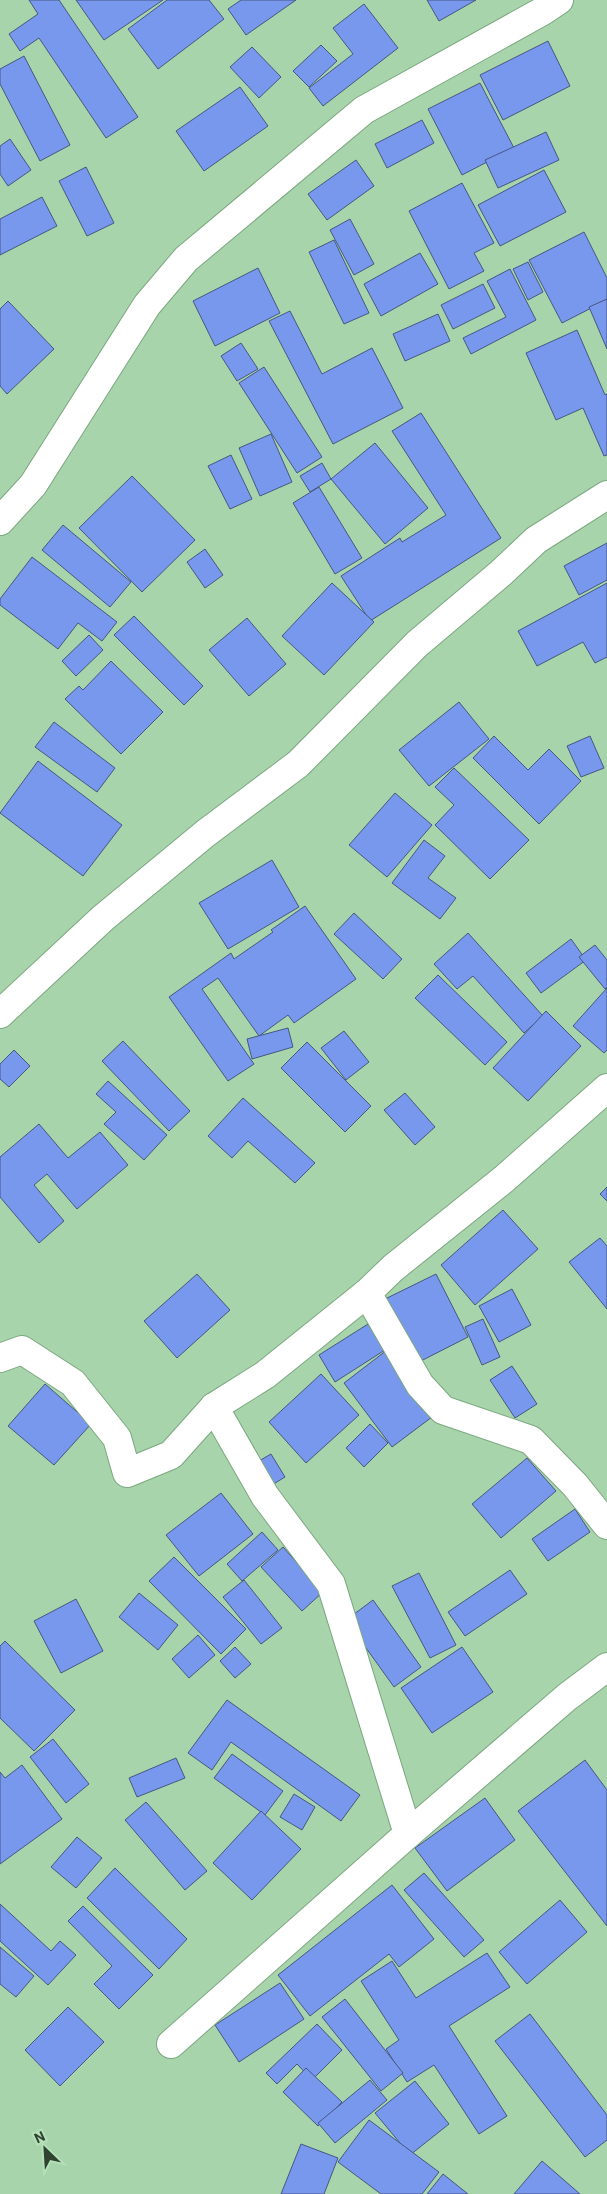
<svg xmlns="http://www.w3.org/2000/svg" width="607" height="2194" viewBox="0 0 607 2194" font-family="Roboto,sans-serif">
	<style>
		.building { fill: #7898ed; stroke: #465782 }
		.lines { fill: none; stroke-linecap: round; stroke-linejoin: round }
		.street-casing { stroke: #7ca780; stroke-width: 30 }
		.street { stroke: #fff; stroke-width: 28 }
	</style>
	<rect width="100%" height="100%" fill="#a7d4ab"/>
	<g class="building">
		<polygon points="29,0 59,0 138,117 106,138 39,38 20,51 9,34 38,14"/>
		<polygon points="76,0 163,0 104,40"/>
		<polygon points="167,0 209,0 224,19 158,69 128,29"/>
		<polygon points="241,0 296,0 246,35 228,9"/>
		<polygon points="427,0 476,0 439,21"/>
		<polygon points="364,4 398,48 323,106 309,88 353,54 333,28"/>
		<polygon points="548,41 570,86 503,120 480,75"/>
		<polygon points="321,45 337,61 309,87 293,71"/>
		<polygon points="252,47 281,77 259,98 230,67"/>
		<polygon points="24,56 70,145 40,161 0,84 0,69"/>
		<polygon points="480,83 514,148 462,175 428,109"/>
		<polygon points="240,87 268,126 204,171 176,131"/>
		<polygon points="422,120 434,143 387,168 375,144"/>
		<polygon points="546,132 559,160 498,188 485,160"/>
		<polygon points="10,139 31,170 8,186 0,174 0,146"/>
		<polygon points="356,160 374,186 327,220 308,194"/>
		<polygon points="86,167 114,223 87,236 59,181"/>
		<polygon points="544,170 566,212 500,246 478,205"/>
		<polygon points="462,183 494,243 474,253 484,271 449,289 409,211"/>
		<polygon points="42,197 57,226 0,255 0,219"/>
		<polygon points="350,219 374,264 354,275 330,230"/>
		<polygon points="584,232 607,278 607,300 562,323 529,260"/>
		<polygon points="334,240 369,313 344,324 309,252"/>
		<polygon points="420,253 438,284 381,316 364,284"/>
		<polygon points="528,262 543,292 528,300 513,269"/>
		<polygon points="258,268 280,313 215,346 193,301"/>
		<polygon points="510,269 536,320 471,354 463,338 506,317 487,281"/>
		<polygon points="483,284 495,308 453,329 441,305"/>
		<polygon points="607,299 607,349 589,307"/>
		<polygon points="8,301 54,349 7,394 0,386 0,309"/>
		<polygon points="290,311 322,374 372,348 403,408 333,444 269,321"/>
		<polygon points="438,314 450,341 405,361 393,334"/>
		<polygon points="577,330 605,395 607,394 607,455 604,456 583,408 556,420 526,353"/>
		<polygon points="241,343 258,369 237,381 221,356"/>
		<polygon points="264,367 322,457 297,473 239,383"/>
		<polygon points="421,413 501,538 370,621 341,576 400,538 402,542 446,515 392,431"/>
		<polygon points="271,434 292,482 260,496 239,448"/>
		<polygon points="375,443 428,508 385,544 331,479"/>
		<polygon points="231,455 252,499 230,509 208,466"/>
		<polygon points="322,463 331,479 310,492 300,476"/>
		<polygon points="132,476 195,540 142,592 79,528"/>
		<polygon points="319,487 362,558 335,574 293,503"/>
		<polygon points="63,525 131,582 110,607 42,550"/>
		<polygon points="607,543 607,580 579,595 564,566"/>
		<polygon points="205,549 223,575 205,588 187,562"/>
		<polygon points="32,557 117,622 102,641 78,623 58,649 0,605 0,599"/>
		<polygon points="332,583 374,622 324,675 282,636"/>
		<polygon points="607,583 607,657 595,663 583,642 537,666 518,631"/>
		<polygon points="134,616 203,686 184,705 114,635"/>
		<polygon points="247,618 286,664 249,696 209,650"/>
		<polygon points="89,635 103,650 76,676 62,661"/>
		<polygon points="111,661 163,712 121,754 65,699 79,686 83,690"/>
		<polygon points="459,702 489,739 429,786 399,750"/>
		<polygon points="54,722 115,768 97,792 35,747"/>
		<polygon points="494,736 528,770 549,749 581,781 539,824 473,758"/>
		<polygon points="590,736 604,768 581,777 567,746"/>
		<polygon points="38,761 122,825 83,876 0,813"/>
		<polygon points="454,768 529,840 490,879 435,825 454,805 435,787"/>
		<polygon points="395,793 432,825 387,877 349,845"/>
		<polygon points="424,840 445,856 428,878 456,898 440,919 392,883"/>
		<polygon points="272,860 299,907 228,949 199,903"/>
		<polygon points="305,906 356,979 294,1023 288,1015 259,1036 218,978 202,989 254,1064 228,1081 169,997 231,953 234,959 273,932 271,930"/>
		<polygon points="354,913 402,959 383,979 334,934"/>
		<polygon points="468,933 543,1016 524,1033 473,976 457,989 434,964"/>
		<polygon points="571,939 586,960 541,993 526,973"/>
		<polygon points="595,945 607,960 607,987 605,989 579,957"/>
		<polygon points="438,975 507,1042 485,1065 415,998"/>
		<polygon points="607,988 607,1050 604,1053 573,1026"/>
		<polygon points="546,1011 581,1046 528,1101 493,1068"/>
		<polygon points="288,1028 293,1047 252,1059 247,1039"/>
		<polygon points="344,1031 369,1062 346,1080 321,1048"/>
		<polygon points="123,1041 190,1111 169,1131 102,1061"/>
		<polygon points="307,1042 371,1106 345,1132 281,1068"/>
		<polygon points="14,1050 30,1066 9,1087 0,1079 0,1064"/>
		<polygon points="108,1081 167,1135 144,1160 104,1124 116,1112 96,1094"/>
		<polygon points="405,1093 435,1127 415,1145 384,1110"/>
		<polygon points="243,1098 315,1163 295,1183 248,1141 232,1158 208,1136"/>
		<polygon points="39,1124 68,1158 100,1132 128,1165 77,1209 47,1174 34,1185 64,1221 39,1243 0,1197 0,1157"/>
		<polygon points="607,1187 607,1201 600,1194"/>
		<polygon points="503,1210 538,1249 475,1305 441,1265"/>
		<polygon points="600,1238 607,1246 607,1309 569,1262"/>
		<polygon points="197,1274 230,1310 177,1358 144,1321"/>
		<polygon points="436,1274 468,1337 413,1365 381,1301"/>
		<polygon points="512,1289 531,1325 499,1342 479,1306"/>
		<polygon points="483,1319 500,1357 482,1365 465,1327"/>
		<polygon points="368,1324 385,1350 335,1382 319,1355"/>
		<polygon points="387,1350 436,1414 392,1447 344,1383"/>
		<polygon points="512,1366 537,1404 515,1418 490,1380"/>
		<polygon points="321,1374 359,1415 306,1463 269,1422"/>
		<polygon points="45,1384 91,1424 54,1465 8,1426"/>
		<polygon points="370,1424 388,1443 364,1467 346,1448"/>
		<polygon points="271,1454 285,1477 267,1488 252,1465"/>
		<polygon points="527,1458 556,1491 501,1538 472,1504"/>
		<polygon points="221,1493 253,1534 199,1576 166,1535"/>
		<polygon points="575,1509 590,1532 548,1561 532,1539"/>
		<polygon points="262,1532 278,1550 242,1581 227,1564"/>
		<polygon points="283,1547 323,1592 302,1611 261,1567"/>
		<polygon points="174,1557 246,1629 221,1654 149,1581"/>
		<polygon points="510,1570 527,1594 465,1636 448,1612"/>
		<polygon points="419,1573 456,1645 430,1658 392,1586"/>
		<polygon points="244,1580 282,1628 261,1644 223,1597"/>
		<polygon points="139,1593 178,1625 158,1650 119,1617"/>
		<polygon points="76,1599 103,1651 61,1673 34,1621"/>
		<polygon points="373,1600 421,1667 394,1687 346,1620"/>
		<polygon points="198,1635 215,1655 189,1678 172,1659"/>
		<polygon points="5,1641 75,1710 34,1751 0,1718 0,1646"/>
		<polygon points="235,1647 251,1664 235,1678 220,1661"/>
		<polygon points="462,1647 493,1692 432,1733 401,1688"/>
		<polygon points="227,1700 360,1795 341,1821 231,1742 212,1770 188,1753"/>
		<polygon points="53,1739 89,1784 66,1803 30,1757"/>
		<polygon points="232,1754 283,1791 265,1815 214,1778"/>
		<polygon points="176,1758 185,1778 137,1797 129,1778"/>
		<polygon points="585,1760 607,1790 607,1926 518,1811"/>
		<polygon points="22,1765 62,1819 0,1864 0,1772 5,1778"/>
		<polygon points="294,1794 315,1807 302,1830 280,1817"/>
		<polygon points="485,1798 515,1840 447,1891 415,1848"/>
		<polygon points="146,1802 207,1871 185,1890 125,1820"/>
		<polygon points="261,1811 301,1849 252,1900 213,1863"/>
		<polygon points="77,1837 102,1858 76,1888 51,1867"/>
		<polygon points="115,1868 187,1939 159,1969 87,1898"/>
		<polygon points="424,1873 484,1940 464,1957 404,1890"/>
		<polygon points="392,1885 434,1939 399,1967 389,1954 310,2016 278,1975"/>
		<polygon points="560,1900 587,1932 527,1984 499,1952"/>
		<polygon points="0,1904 51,1951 60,1941 76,1955 48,1985 0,1941"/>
		<polygon points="83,1906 153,1975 119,2009 94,1984 112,1966 68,1921"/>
		<polygon points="0,1947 34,1976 16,1997 0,1984"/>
		<polygon points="487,1953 510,1987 449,2026 507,2116 479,2134 434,2065 407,2082 386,2049 399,2040 361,1981 392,1961 416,1998"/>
		<polygon points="280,1983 304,2019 239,2062 215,2025"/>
		<polygon points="345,1999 403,2073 381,2091 322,2017"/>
		<polygon points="68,2007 104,2042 60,2086 25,2050"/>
		<polygon points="530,2014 607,2115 607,2140 585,2157 495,2041"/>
		<polygon points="317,2024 342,2050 312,2080 297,2064 277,2084 266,2073"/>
		<polygon points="306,2068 342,2102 318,2126 283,2092"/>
		<polygon points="370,2080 387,2100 335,2143 318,2123"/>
		<polygon points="415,2081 449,2124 410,2155 375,2113"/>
		<polygon points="369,2120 439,2172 422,2194 381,2194 338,2162"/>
		<polygon points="301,2144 338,2158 324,2194 281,2194"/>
		<polygon points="542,2161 580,2194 514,2194"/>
		<polygon points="443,2174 468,2194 427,2194"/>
	</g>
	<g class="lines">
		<defs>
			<g id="street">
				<polyline points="0,521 33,485 147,305 186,259 364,110 541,12 559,0"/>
				<polyline points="0,1014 103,918 206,833 298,764 417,644 501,573 536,540 607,495"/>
				<polyline points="367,1293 420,1385 443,1410 531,1440 575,1485 607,1525"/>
				<polyline points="0,1358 22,1350 73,1383 117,1438 127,1473 171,1455 214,1407 265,1375 367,1293 393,1268 504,1179 607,1088"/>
				<polyline points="214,1407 265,1496 331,1584 408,1834"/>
				<polyline points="171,2044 408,1834 567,1697 607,1667"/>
			</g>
		</defs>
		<use href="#street" class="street-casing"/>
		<use href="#street" class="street"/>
	</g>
	<g transform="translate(45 2149) rotate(335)" stroke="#b4e1b8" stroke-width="4" paint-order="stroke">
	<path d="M0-4L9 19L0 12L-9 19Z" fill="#304232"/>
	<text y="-8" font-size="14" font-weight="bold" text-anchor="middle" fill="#304232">N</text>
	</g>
</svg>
